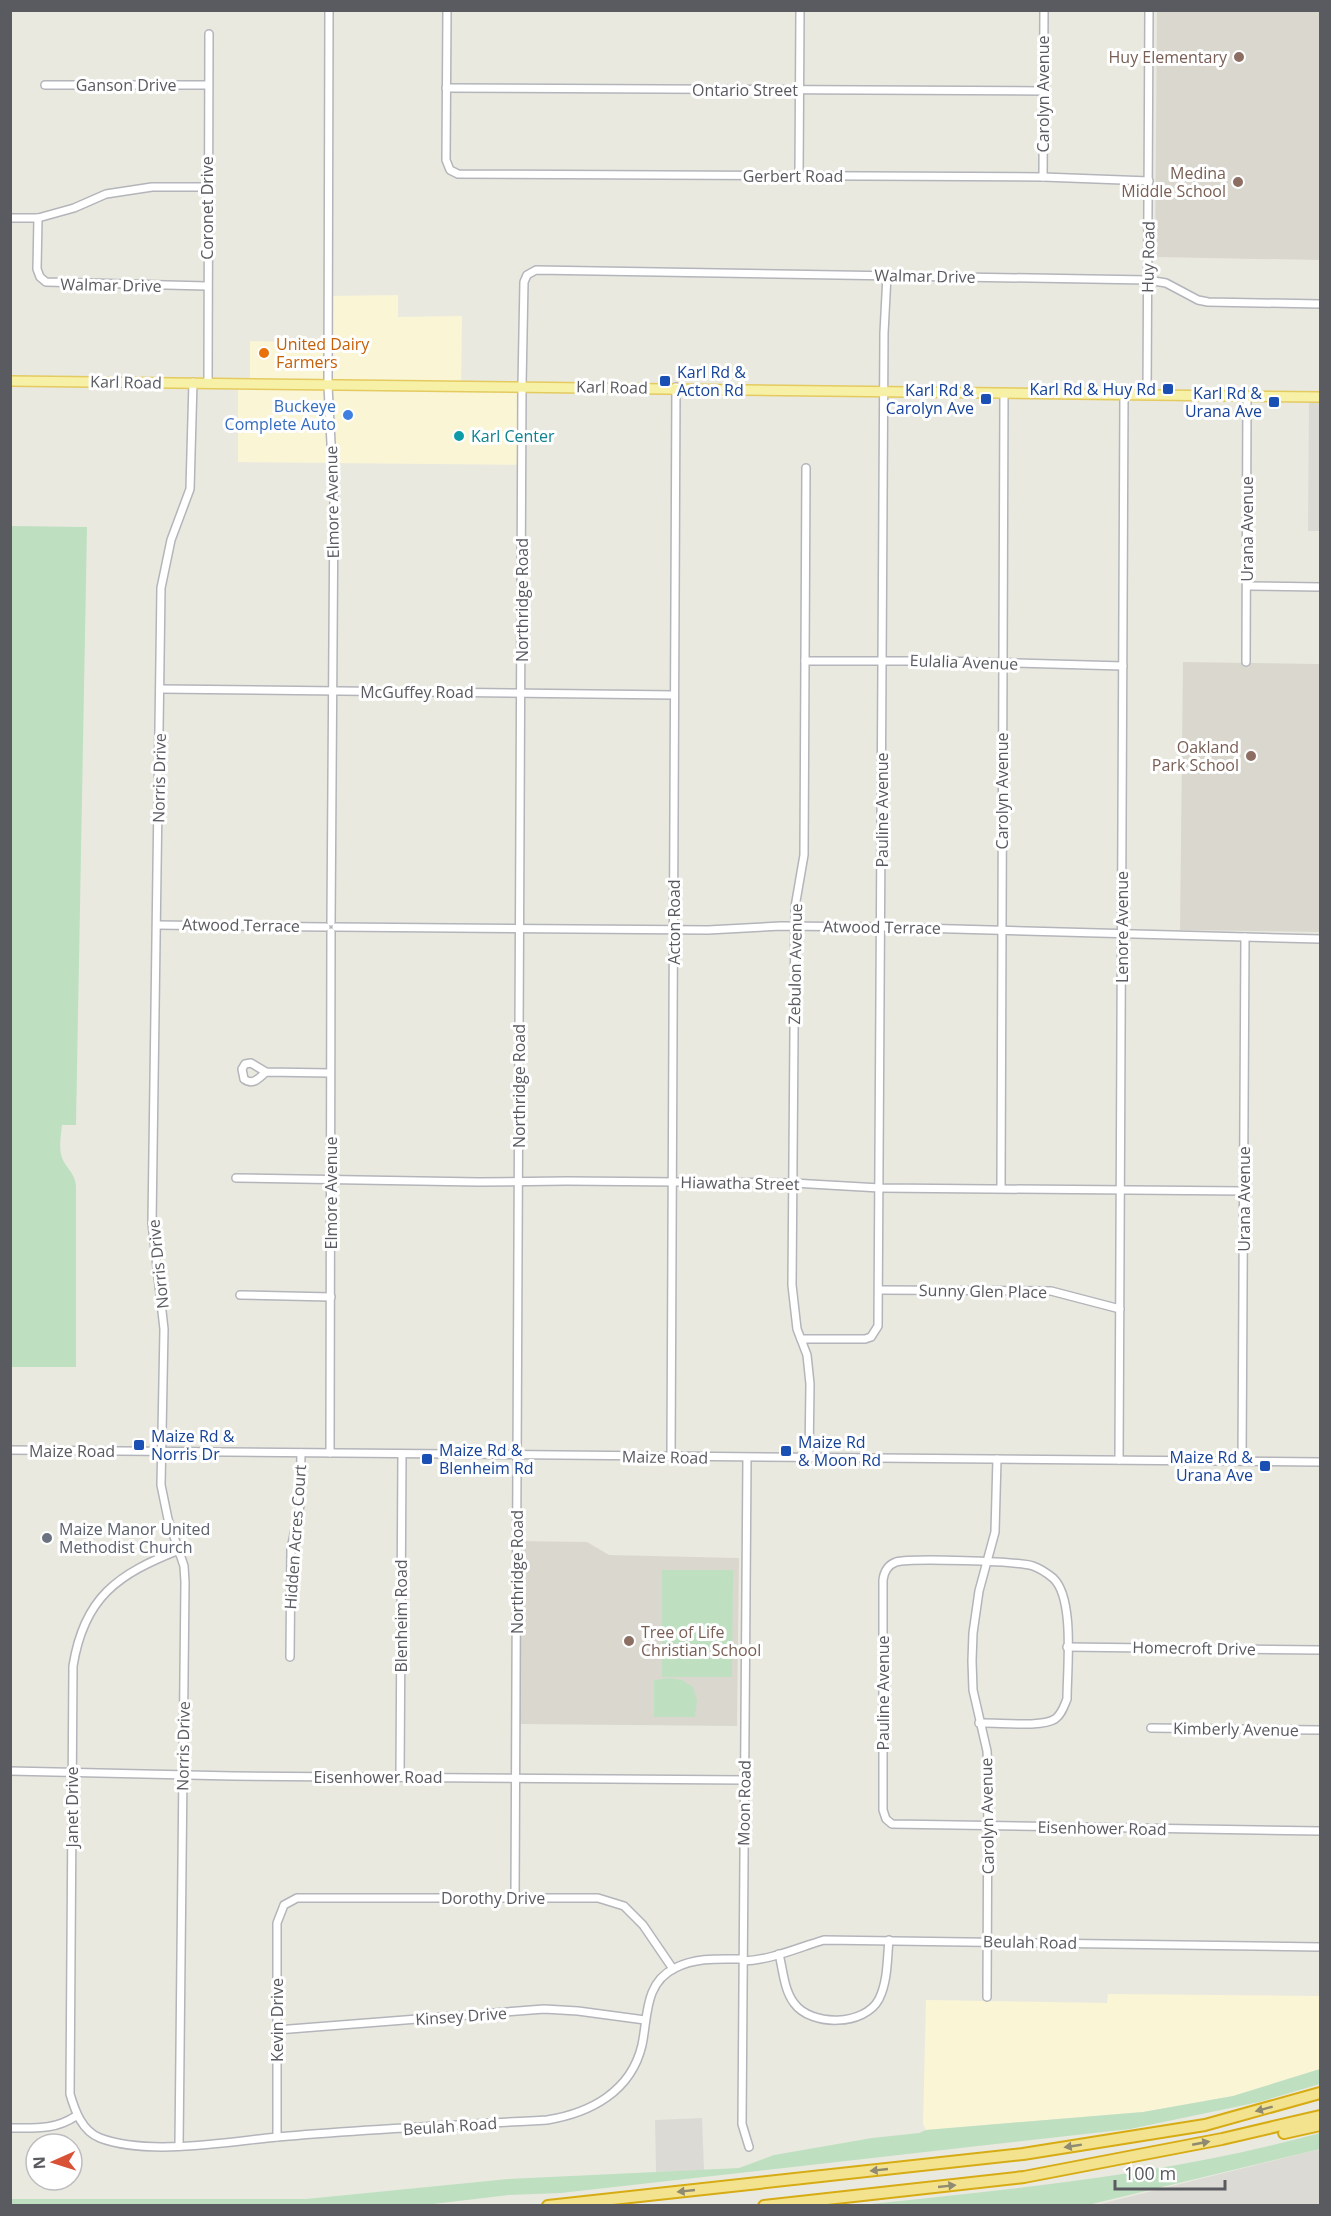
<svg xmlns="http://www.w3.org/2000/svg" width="1331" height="2216" viewBox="0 0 1331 2216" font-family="'Open Sans',sans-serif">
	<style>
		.commercial { fill: #faf5d5 }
		.industrial { fill: #dcdad4 }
		.education { fill: #dad8ce }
		.green { fill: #bee0c1 }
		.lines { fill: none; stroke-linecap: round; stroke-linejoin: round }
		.minor-casing { stroke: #b3b5ba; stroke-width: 10 }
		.major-casing { stroke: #e4ca5f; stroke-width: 12 }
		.highway-casing { stroke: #d7ab13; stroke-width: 14 }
		.minor { stroke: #fff; stroke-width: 7 }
		.major { stroke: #f7f1a8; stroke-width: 9 }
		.highway { stroke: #f3e28e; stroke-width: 10 }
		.oneway { fill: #8f8a70 }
		.education-dot { fill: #8d6e63; stroke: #fff; stroke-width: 2 }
		.food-dot { fill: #e8710a; stroke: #fff; stroke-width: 2 }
		.transit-dot { fill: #1a4fb4; stroke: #fff; stroke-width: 2 }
		.shop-dot { fill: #3f7fe0; stroke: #fff; stroke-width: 2 }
		.culture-dot { fill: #0f9aa8; stroke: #fff; stroke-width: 2 }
		.worship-dot { fill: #6b7280; stroke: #fff; stroke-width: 2 }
		.labels { text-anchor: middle; stroke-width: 6; stroke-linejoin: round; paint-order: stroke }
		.education-label { font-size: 16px; fill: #785e54; stroke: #fff; text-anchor: end }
		.street-label { font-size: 16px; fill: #595b60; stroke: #fff }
		.food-label { font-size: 16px; fill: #c56008; stroke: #fff; text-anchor: start }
		.transit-label { font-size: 16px; fill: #164399; stroke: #fff; text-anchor: start }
		.shop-label { font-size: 16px; fill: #366cbe; stroke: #fff; text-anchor: end }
		.culture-label { font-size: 16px; fill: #0d838f; stroke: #fff; text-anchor: start }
		.worship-label { font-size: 16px; fill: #5b616d; stroke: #fff; text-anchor: start }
	</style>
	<rect width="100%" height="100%" fill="#eae9e0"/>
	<g class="commercial">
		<polygon points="398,295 398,317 462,316 461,386 523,386 522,465 238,462 238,382 250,381 250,341 327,343 327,296"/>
		<polygon points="1108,1994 1320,1996 1320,2069 1233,2096 1143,2112 926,2130 923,2124 926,2000 1107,2003"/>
	</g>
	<g class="industrial">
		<polygon points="1309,397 1320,397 1320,531 1308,531"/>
		<polygon points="702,2118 704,2170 656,2172 655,2120"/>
		<polygon points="1320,2149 1320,2205 1088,2206 1100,2204"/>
	</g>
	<g class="education">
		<polygon points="1157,11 1320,11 1320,260 1155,257"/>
		<polygon points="1183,662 1320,664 1319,932 1180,930"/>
		<polygon points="521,1541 587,1542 609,1555 739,1558 737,1726 520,1724"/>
	</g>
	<g class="green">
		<path d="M11,526L87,527L76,1125H62C61,1135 58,1150 63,1160C68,1170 75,1174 76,1186V1367H11Z"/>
		<polygon points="662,1570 733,1570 732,1677 662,1677"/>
		<polygon points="670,1678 682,1680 693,1687 697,1700 695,1717 654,1717 654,1680"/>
		<polygon points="1320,2069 1320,2084 1259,2102 1130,2129 561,2193 509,2195 416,2206 11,2205 11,2199 306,2199 508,2179 739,2168 774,2155 872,2138 919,2133 926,2130 1143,2112 1233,2096"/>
		<path d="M1320,2133V2149L1088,2205H861C1015,2189 1171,2174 1320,2133Z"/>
	</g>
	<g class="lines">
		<defs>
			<g id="minor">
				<polyline points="329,10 328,386 334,500 331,922"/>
				<polyline points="447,10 446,160 450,170 458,174 1043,177 1149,181"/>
				<polyline points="45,85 208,85"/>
				<polyline points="446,88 1043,91"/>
				<polyline points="799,176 800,10"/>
				<polyline points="1043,177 1044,10"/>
				<polyline points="10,218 38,218 74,208 106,194 152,187 208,187"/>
				<polyline points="38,218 37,269 40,277 46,282 207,286"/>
				<polyline points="208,382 209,34"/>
				<polyline points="1147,395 1149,10"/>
				<polyline points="806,468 804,855 795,907 792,1285 797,1329 807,1355 810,1384 809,1458"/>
				<polyline points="1247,586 1320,587"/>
				<polyline points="805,661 942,661 1123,666"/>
				<polyline points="1246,662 1247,396"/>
				<polyline points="160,689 674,695"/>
				<polyline points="157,925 326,927"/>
				<polyline points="336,927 708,930 781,926 881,927 1320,939"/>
				<path d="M266,1072C259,1078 253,1086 244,1079L242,1069L245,1064L251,1063L266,1072L330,1073"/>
				<polyline points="236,1178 479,1182 567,1181 793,1183 880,1188 1244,1191"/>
				<polyline points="1001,1188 1004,393"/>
				<polyline points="879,1290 1051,1291 1120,1309"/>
				<polyline points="240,1295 331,1297"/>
				<polyline points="801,1339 865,1339 871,1337 878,1326 884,333 887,275"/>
				<polyline points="10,1450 1320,1462"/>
				<polyline points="330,1453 331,932"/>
				<polyline points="671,1457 676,387"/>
				<polyline points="747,1458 742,2124 749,2147"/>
				<polyline points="1119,1460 1124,395"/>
				<polyline points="1242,1461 1245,937"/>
				<path d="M179,1550C118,1574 84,1597 73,1666L70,2094C75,2111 82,2131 100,2138C148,2156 226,2142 277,2137C366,2129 457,2125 547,2120C590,2113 631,2092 642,2045C648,2017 644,1983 675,1968C697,1957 720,1959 743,1959"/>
				<polyline points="1067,1647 1320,1650"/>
				<polyline points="290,1657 291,1549 300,1505 301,1453"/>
				<path d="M979,1723C997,1722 1041,1728 1055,1719C1062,1714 1064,1706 1067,1699C1067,1669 1075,1598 1053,1578C1048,1574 1039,1568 1033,1566C1018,1561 911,1558 896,1562C888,1565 884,1572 883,1580V1810L886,1819L892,1824L1320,1831"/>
				<polyline points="1151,1728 1320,1730"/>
				<polyline points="10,1771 233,1776 745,1780"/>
				<polyline points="400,1777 402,1454"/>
				<polyline points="515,1898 522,385 524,282 527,275 536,270 1148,280 1166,283 1198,300 1208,302 1320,304"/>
				<path d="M779,1954C783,1970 784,1990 794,2003C811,2027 865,2026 879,1999C888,1981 887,1959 889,1940"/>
				<path d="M743,1961C771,1960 797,1948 824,1940L1320,1947"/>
				<polyline points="987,1997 988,1768 987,1751 973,1690 972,1661 973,1633 979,1591 995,1532 997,1459"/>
				<polyline points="277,2030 544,2009 578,2011 645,2020"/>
				<path d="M10,2128C35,2128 55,2130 76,2116"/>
				<polyline points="277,2137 277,1923 284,1905 297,1898 598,1898 624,1906 643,1925 673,1969"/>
				<polyline points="179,2146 185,1582 184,1566 168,1519 161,1485 164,1329 152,1223 161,588 171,540 190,489 193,382"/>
			</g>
			<polyline id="major" points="10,381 1320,397"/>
			<g id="highway">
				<polyline points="1284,2133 1320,2125"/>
				<polyline points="548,2206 1023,2154 1205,2125 1320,2093"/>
				<polyline points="764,2206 1024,2177 1222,2139 1320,2116"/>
			</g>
		</defs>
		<use href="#minor" class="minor-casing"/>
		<use href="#major" class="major-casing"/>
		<use href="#highway" class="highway-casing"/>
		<use href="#minor" class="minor"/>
		<use href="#major" class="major"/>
		<use href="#highway" class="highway"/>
	</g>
	<defs><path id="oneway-solid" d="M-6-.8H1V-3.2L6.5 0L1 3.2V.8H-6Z" transform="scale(1.5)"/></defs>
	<g class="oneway">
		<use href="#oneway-solid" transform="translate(1264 2109) rotate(165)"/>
		<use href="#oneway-solid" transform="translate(1201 2143) rotate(-11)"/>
		<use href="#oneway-solid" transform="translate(1073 2146) rotate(171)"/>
		<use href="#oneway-solid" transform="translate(879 2170) rotate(174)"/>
		<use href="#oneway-solid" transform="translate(947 2186) rotate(-6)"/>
		<use href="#oneway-solid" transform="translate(686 2191) rotate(174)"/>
	</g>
	<g class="education-dot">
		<circle cx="1239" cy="57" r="6"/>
		<circle cx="1238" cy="182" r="6"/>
		<circle cx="1251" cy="756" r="6"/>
		<circle cx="629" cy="1641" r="6"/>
	</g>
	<circle class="food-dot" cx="264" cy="353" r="6"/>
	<g class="transit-dot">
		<rect x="659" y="375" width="12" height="12" rx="3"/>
		<rect x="1162" y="383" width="12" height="12" rx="3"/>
		<rect x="980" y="393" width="12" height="12" rx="3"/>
		<rect x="1268" y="396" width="12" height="12" rx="3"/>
		<rect x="133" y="1439" width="12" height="12" rx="3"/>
		<rect x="780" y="1445" width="12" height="12" rx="3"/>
		<rect x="421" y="1453" width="12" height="12" rx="3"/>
		<rect x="1259" y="1460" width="12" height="12" rx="3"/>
	</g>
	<circle class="shop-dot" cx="348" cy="415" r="6"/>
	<circle class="culture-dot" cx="459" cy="436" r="6"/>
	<circle class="worship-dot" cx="47" cy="1538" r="6"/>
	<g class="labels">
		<g class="education-label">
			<text x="1227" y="63">Huy Elementary</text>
			<text x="1226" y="179">Medina<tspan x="1226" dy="18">Middle School</tspan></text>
			<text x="1239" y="753">Oakland<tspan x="1239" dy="18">Park School</tspan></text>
			<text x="641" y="1638" text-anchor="start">Tree of Life<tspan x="641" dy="18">Christian School</tspan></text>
		</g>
		<g class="street-label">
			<text x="126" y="91">Ganson Drive</text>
			<text x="745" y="96">Ontario Street</text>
			<text transform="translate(1043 94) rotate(-90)" y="6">Carolyn Avenue</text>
			<text x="793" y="182">Gerbert Road</text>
			<text transform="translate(207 208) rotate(-90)" y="6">Coronet Drive</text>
			<text transform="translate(1148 257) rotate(-89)" y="6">Huy Road</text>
			<text transform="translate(925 276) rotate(1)" y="6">Walmar Drive</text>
			<text transform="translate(111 285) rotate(1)" y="6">Walmar Drive</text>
			<text transform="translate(126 382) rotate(1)" y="6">Karl Road</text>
			<text transform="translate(612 387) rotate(1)" y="6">Karl Road</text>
			<text transform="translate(332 502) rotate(-91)" y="6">Elmore Avenue</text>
			<text transform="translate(1247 529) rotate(-90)" y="6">Urana Avenue</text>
			<text transform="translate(522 600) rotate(-90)" y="6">Northridge Road</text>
			<text transform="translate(964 662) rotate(2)" y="6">Eulalia Avenue</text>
			<text x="417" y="698">McGuffey Road</text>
			<text transform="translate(159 778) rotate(-89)" y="6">Norris Drive</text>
			<text transform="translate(1002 791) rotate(-90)" y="6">Carolyn Avenue</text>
			<text transform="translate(882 810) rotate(-90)" y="6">Pauline Avenue</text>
			<text transform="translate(674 922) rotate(-90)" y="6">Acton Road</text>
			<text transform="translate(241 925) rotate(1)" y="6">Atwood Terrace</text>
			<text transform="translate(882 927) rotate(1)" y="6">Atwood Terrace</text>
			<text transform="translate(1122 927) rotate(-90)" y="6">Lenore Avenue</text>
			<text transform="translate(795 964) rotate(-89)" y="6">Zebulon Avenue</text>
			<text transform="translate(519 1086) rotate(-90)" y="6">Northridge Road</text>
			<text transform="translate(740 1183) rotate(1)" y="6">Hiawatha Street</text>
			<text transform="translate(331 1193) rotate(-90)" y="6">Elmore Avenue</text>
			<text transform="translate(1244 1199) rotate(-90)" y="6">Urana Avenue</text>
			<text transform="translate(158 1264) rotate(-96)" y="6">Norris Drive</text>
			<text transform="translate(983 1291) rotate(1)" y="6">Sunny Glen Place</text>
			<text x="72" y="1457">Maize Road</text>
			<text transform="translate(665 1457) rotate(1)" y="6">Maize Road</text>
			<text transform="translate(295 1537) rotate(-86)" y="6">Hidden Acres Court</text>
			<text transform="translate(517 1572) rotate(-90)" y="6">Northridge Road</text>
			<text transform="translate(401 1616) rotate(-90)" y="6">Blenheim Road</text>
			<text transform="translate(1194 1648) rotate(1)" y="6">Homecroft Drive</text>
			<text transform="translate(883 1693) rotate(-90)" y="6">Pauline Avenue</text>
			<text transform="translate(1236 1729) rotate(1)" y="6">Kimberly Avenue</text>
			<text transform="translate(183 1746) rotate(-89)" y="6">Norris Drive</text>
			<text x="378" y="1783">Eisenhower Road</text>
			<text transform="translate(744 1803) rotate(-89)" y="6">Moon Road</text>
			<text transform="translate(72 1807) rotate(-90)" y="6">Janet Drive</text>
			<text transform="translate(987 1816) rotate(-91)" y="6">Carolyn Avenue</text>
			<text transform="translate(1102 1828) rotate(1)" y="6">Eisenhower Road</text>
			<text x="493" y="1904">Dorothy Drive</text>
			<text transform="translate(1030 1942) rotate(1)" y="6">Beulah Road</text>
			<text transform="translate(461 2016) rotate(-4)" y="6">Kinsey Drive</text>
			<text transform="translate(277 2020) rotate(-90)" y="6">Kevin Drive</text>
			<text transform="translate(450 2126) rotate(-4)" y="6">Beulah Road</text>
		</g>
		<g class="food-label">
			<text x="276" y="350">United Dairy<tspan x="276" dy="18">Farmers</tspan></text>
		</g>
		<g class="transit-label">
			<text x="677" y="378">Karl Rd &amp;<tspan x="677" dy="18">Acton Rd</tspan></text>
			<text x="1156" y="395" text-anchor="end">Karl Rd &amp; Huy Rd</text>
			<text x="974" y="396" text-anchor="end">Karl Rd &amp;<tspan x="974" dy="18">Carolyn Ave</tspan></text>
			<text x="1262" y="399" text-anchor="end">Karl Rd &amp;<tspan x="1262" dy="18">Urana Ave</tspan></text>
			<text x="151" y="1442">Maize Rd &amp;<tspan x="151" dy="18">Norris Dr</tspan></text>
			<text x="798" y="1448">Maize Rd<tspan x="798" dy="18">&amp; Moon Rd</tspan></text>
			<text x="439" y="1456">Maize Rd &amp;<tspan x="439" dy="18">Blenheim Rd</tspan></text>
			<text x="1253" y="1463" text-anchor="end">Maize Rd &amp;<tspan x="1253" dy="18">Urana Ave</tspan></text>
		</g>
		<g class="shop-label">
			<text x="336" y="412">Buckeye<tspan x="336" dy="18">Complete Auto</tspan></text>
		</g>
		<g class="culture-label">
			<text x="471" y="442">Karl Center</text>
		</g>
		<g class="worship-label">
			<text x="59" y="1535">Maize Manor United<tspan x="59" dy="18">Methodist Church</tspan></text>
		</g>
	</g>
	<rect width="1331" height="2216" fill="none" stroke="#595b60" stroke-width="24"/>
	<g transform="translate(54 2162) rotate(267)"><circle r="28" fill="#ffffff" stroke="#bdbdbf" stroke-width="1.5"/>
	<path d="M0-4.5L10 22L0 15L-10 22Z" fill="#d95237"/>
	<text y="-9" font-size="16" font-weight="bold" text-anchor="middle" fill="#595b60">N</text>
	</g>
	<path d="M1115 2180v9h110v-9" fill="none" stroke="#595b60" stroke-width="3"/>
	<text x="1124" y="2180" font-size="18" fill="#595b60" stroke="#ffffff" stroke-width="4.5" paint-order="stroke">100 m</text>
</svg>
